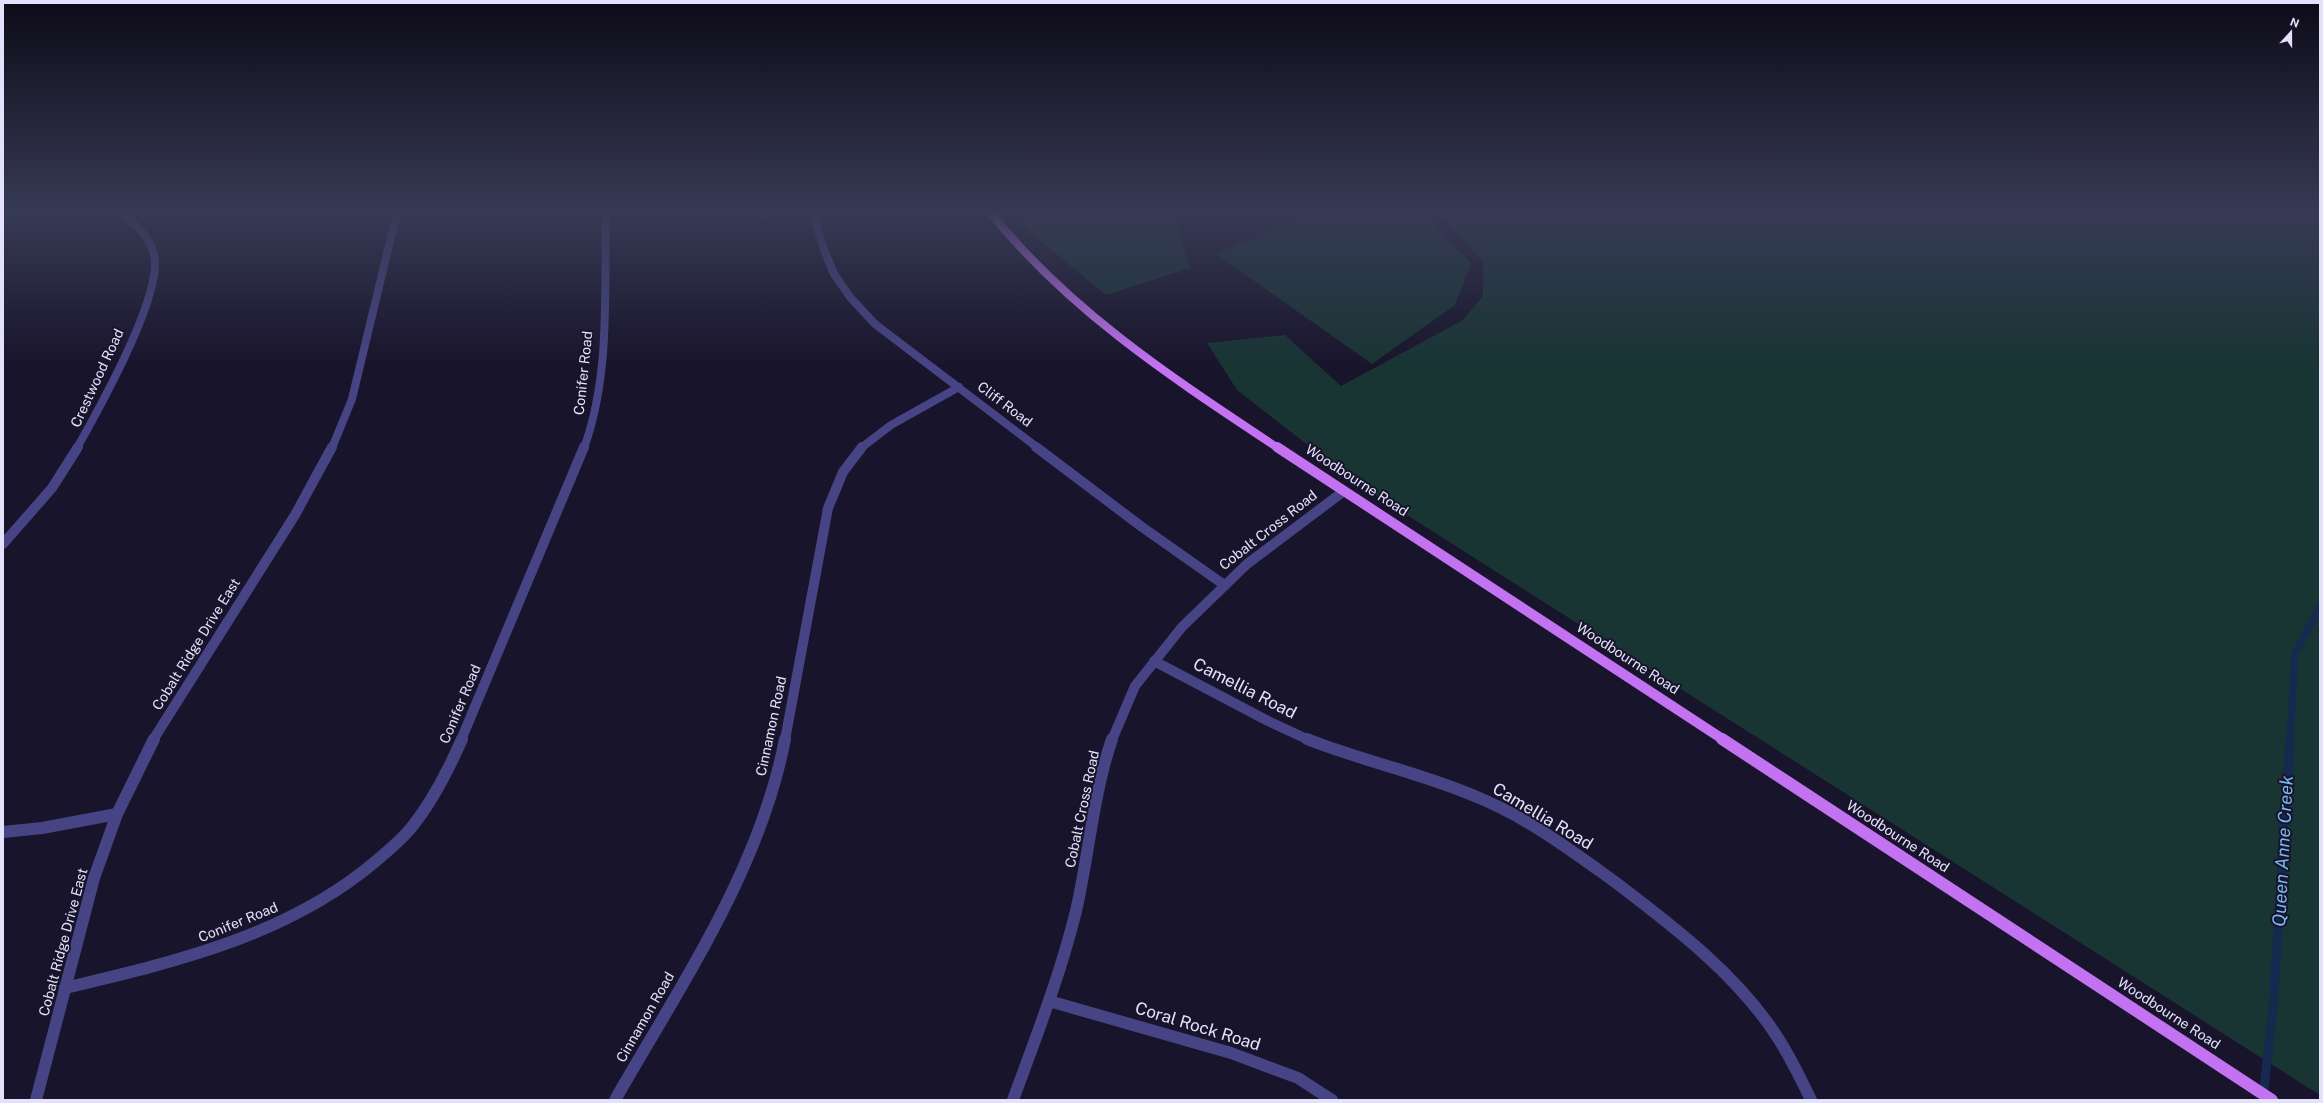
<svg xmlns="http://www.w3.org/2000/svg" width="2323" height="1103" viewBox="0 0 2323 1103" font-family="'Public Sans',sans-serif">
	<style>
		.green { fill: #183433 }
		.lines { fill: none; stroke-linecap: round; stroke-linejoin: round }
		.stream-far1 { stroke: #152a4e; stroke-width: 7 }
		.stream { stroke: #152a4e; stroke-width: 9 }
		.minor-far2 { stroke: #474485; stroke-width: 8 }
		.minor-far1 { stroke: #474485; stroke-width: 10 }
		.minor { stroke: #474485; stroke-width: 12 }
		.major-far2 { stroke: #c372f2; stroke-width: 8 }
		.major-far1 { stroke: #c372f2; stroke-width: 10 }
		.major { stroke: #c372f2; stroke-width: 12 }
		.labels { text-anchor: middle; stroke-width: 4; stroke-linejoin: round; paint-order: stroke }
		.street-label { font-size: 14px; fill: #e4e1fc; stroke: #18142b }
		.near-street-label { font-size: 17px; fill: #e4e1fc; stroke: #18142b }
		.near-water-label { font-size: 18px; font-style: italic; fill: #79b9f2; stroke: #18142b }
	</style>
	<rect width="100%" height="100%" fill="#18142b"/>
	<g class="green">
		<polygon points="1058,212 1194,212 1175,218 1190,268 1106,295 1016,221"/>
		<polygon points="1309,212 1422,212 1471,263 1455,305 1372,364 1216,254"/>
		<polygon points="1436,212 2320,212 2320,1095 1358,484 1237,390 1207,343 1285,335 1341,386 1463,320 1483,296 1483,261"/>
	</g>
	<g class="lines">
		<polyline class="stream-far1" points="2290,740 2295,654 2320,607"/>
		<polyline class="stream" points="2263,1097 2273,1009 2290,739"/>
		<g class="minor-far2">
			<polyline points="813,212 823,247 834,274 850,297 875,324 1038,448"/>
			<path d="M77,448C100,407 157,305 155,261C154,240 135,224 121,212"/>
			<polyline points="332,448 352,399 397,212"/>
			<path d="M584,448C611,374 604,289 606,212"/>
			<polyline points="861,448 891,425 959,387"/>
		</g>
		<g class="minor-far1">
			<polyline points="1036,447 1142,527 1223,584"/>
			<polyline points="3,544 52,488 78,447"/>
			<polyline points="1154,661 1268,721 1309,740"/>
			<polyline points="153,740 295,515 332,447"/>
			<polyline points="461,740 584,447"/>
			<polyline points="785,740 828,508 843,472 862,447"/>
			<polyline points="1112,740 1135,686 1182,627 1247,564 1344,491"/>
		</g>
		<g class="minor">
			<path d="M1307,739C1362,761 1422,773 1477,797C1526,817 1568,848 1611,879C1670,924 1735,972 1776,1035C1790,1056 1800,1077 1811,1100"/>
			<polyline points="3,832 42,828 117,814"/>
			<path d="M65,988C174,962 288,936 376,861C388,851 401,840 411,828C433,801 448,771 462,739"/>
			<polyline points="1049,1001 1231,1053 1298,1078 1332,1100"/>
			<polyline points="36,1100 94,878 117,814 154,739"/>
			<path d="M615,1100C680,986 760,870 785,739"/>
			<path d="M1013,1100C1036,1037 1060,976 1076,911C1089,854 1093,795 1112,739"/>
		</g>
		<path class="major-far2" d="M990,212C1069,311 1174,379 1278,448"/>
		<polyline class="major-far1" points="1277,447 1724,740"/>
		<polyline class="major" points="1722,739 2272,1100"/>
	</g>
	<linearGradient id="sky" x2="0" y2="1"><stop stop-color="#0d0b18"/><stop offset="0.58" stop-color="#373a55"/><stop offset="1" stop-color="#373a55" stop-opacity="0"/></linearGradient>
	<rect width="2323" height="366" fill="url(#sky)"/>
	<g class="labels">
		<g class="street-label">
			<text transform="translate(583 373) rotate(-84)" y="5">Conifer Road</text>
			<text transform="translate(97 378) rotate(-65)" y="5">Crestwood Road</text>
			<text transform="translate(1005 404) rotate(37)" y="5">Cliff Road</text>
			<text transform="translate(1357 480) rotate(33)" y="5">Woodbourne Road</text>
			<text transform="translate(1268 530) rotate(-38)" y="5">Cobalt Cross Road</text>
			<text transform="translate(196 644) rotate(-58)" y="5">Cobalt Ridge Drive East</text>
			<text transform="translate(1628 658) rotate(33)" y="5">Woodbourne Road</text>
			<text transform="translate(460 704) rotate(-67)" y="5">Conifer Road</text>
			<text transform="translate(771 726) rotate(-78)" y="5">Cinnamon Road</text>
			<text transform="translate(1082 809) rotate(-78)" y="5">Cobalt Cross Road</text>
			<text transform="translate(1898 836) rotate(33)" y="5">Woodbourne Road</text>
			<text transform="translate(238 922) rotate(-22)" y="5">Conifer Road</text>
			<text transform="translate(63 942) rotate(-75)" y="5">Cobalt Ridge Drive East</text>
			<text transform="translate(2169 1013) rotate(33)" y="5">Woodbourne Road</text>
			<text transform="translate(645 1017) rotate(-60)" y="5">Cinnamon Road</text>
		</g>
		<g class="near-street-label">
			<text transform="translate(1245 688) rotate(27)" y="6">Camellia Road</text>
			<text transform="translate(1543 816) rotate(31)" y="6">Camellia Road</text>
			<text transform="translate(1198 1026) rotate(17)" y="6">Coral Rock Road</text>
		</g>
		<g class="near-water-label">
			<text transform="translate(2283 851) rotate(-87)" y="6">Queen Anne Creek</text>
		</g>
	</g>
	<rect width="2323" height="1103" fill="none" stroke="#e4e1fc" stroke-width="8"/>
	<g transform="translate(2291 32) rotate(21)" stroke="#18142b" stroke-width="3" paint-order="stroke">
	<path d="M0-3L7 15L0 10L-7 15Z" fill="#e4e1fc"/>
	<text y="-6" font-size="11" font-weight="bold" text-anchor="middle" fill="#e4e1fc">N</text>
	</g>
</svg>
